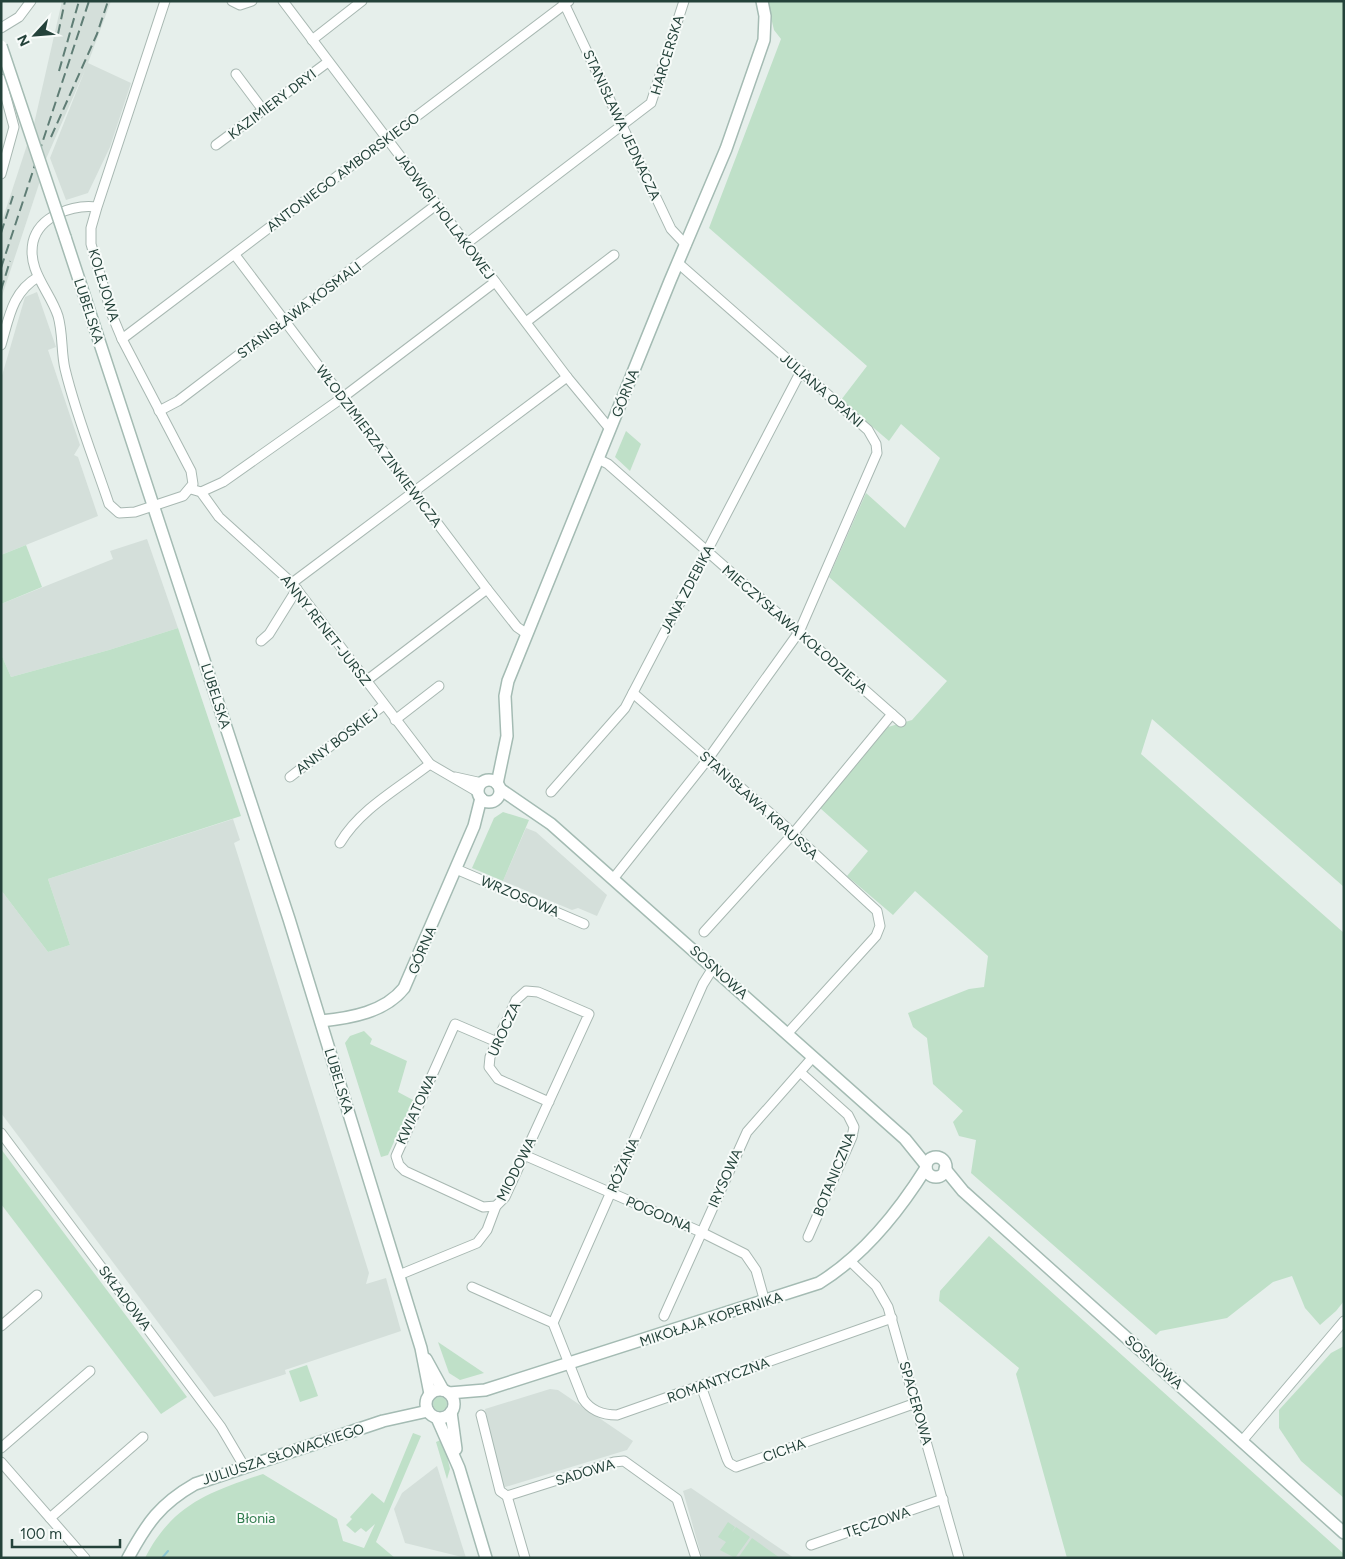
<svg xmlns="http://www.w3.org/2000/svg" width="1345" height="1559" viewBox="0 0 1345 1559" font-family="Figtree,sans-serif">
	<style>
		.built { fill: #d4dfda }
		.green { fill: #bfe0c8 }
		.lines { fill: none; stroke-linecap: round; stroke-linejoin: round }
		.stream { stroke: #8ec9d4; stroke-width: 2 }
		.street-casing { stroke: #a8b8b2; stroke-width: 11 }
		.secondary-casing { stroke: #a4bbb3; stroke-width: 14 }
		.street { stroke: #fff; stroke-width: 9 }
		.secondary { stroke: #fff; stroke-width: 11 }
		.rail { stroke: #5f7d75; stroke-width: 2; stroke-dasharray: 10 5; stroke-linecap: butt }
		.secondary-bridge-casing { stroke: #a4bbb3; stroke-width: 14; stroke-linecap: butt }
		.secondary-bridge { stroke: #fff; stroke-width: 11 }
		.labels { text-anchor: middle; stroke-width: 4; stroke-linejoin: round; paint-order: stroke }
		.street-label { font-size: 14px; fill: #24423a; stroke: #f7fbf9 }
		.park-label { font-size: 14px; fill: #2d7a4b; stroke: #f7fbf9 }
	</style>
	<rect width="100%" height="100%" fill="#e6efeb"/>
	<g class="built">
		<polygon points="62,1 111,1 88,63 131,83 110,147 88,193 66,200 50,158 85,70 46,159 34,124"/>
		<polygon points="27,145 40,181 1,299 1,224"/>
		<polygon points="37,292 56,347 48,350 80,445 74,455 78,457 98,516 1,555 1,379 25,297"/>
		<polygon points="147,539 178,628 109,650 11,677 1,654 1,604 113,559 110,551"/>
		<polygon points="233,819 240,840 234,843 369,1273 366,1284 386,1278 401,1331 285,1370 286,1374 214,1397 1,1113 1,890 48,952 70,945 48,879"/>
		<polygon points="526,828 536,832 607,895 597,916 578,908 572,910 503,881"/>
		<polygon points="550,1389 558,1390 633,1441 627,1450 502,1488 485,1409"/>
		<polygon points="437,1466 466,1558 405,1543 394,1509 402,1493"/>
		<polygon points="691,1488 794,1558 702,1558 683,1491"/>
	</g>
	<g class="green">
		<polygon points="767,1 1344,1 1344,887 1152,719 1141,754 1344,933 1344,1301 1336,1311 1320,1325 1305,1308 1292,1276 1273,1282 1227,1318 1160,1331 1156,1335 971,1173 976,1140 959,1136 953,1122 963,1111 933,1084 927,1038 913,1027 908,1013 969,989 984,987 988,956 915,891 893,915 847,876 868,851 820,808 888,727 912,720 947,681 829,577 866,493 905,528 940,458 901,424 889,441 841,400 867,366 709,228 781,39 774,30"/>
		<polygon points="626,431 641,444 630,471 615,457"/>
		<polygon points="26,545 42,587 1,604 1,555"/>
		<polygon points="178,628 241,816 48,879 70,945 48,952 1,890 1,654 11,677 109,650"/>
		<polygon points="503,812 529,820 503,881 472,868 494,818"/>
		<polygon points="364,1031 372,1039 370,1044 407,1061 398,1092 413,1100 388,1155 381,1157 345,1043 350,1036"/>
		<polygon points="1,1149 187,1397 161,1414 1,1204"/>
		<polygon points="989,1236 1344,1554 1344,1558 1067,1558 1016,1374 1019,1368 939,1301 940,1291"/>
		<polygon points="438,1342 484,1373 460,1380 449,1373"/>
		<polygon points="1344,1346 1344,1498 1301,1461 1279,1428 1279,1410 1331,1353"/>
		<polygon points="307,1365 318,1396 300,1402 289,1371"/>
		<circle cx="440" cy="1404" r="7"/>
		<path d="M413,1433L421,1436L376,1542L395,1558H145C172,1505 209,1492 263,1474L337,1519L343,1541L364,1548L375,1524L366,1532L361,1528L355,1533L346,1525L352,1519L350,1517L372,1493L384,1503Z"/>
		<polygon points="443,1439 450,1469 447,1479 436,1442"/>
		<polygon points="728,1522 735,1527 732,1532 736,1527 750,1537 735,1558 720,1550 726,1542 718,1537"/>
		<polygon points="752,1538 780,1558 738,1558"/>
	</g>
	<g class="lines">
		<polyline class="stream" points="162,1558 168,1551"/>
		<defs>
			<g id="street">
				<polyline points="232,1 240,5 252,1"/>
				<polyline points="283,1 567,377 610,429"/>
				<polyline points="563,1 671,229 686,245"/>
				<polyline points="1,28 19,17 31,1"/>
				<polyline points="312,40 362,1"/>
				<polyline points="236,74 263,110"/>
				<polyline points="1,79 14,127 1,174"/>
				<polyline points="216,145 328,62"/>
				<path d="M97,207C73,204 39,216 33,242C27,271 50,291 58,316C63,333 61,352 65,369C76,415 94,459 109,504L119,513L135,512L183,496L193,484L191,471L122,339L112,315L91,244V228L97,207L165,1"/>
				<polyline points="466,244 651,103 684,1"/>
				<polyline points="235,255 487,589 517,627 527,634"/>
				<polyline points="526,322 614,255"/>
				<polyline points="122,339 569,1"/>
				<path d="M1,345C9,318 12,292 38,277"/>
				<polyline points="159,411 178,401 436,205"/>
				<polyline points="598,459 608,464 901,722"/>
				<polyline points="191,489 201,492 219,517 292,583 430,764 478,792"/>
				<polyline points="201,492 223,482 342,398 495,282"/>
				<polyline points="292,583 567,377"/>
				<polyline points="261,641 269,634 297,589"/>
				<polyline points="366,681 487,589"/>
				<polyline points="633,693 787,828 877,911 880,926 876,936 787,1034"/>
				<polyline points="395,720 439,686"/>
				<polyline points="290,777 384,705"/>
				<polyline points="455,777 482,783"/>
				<polyline points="551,792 625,708 801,371"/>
				<path d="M340,843C360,809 399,788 430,764"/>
				<polyline points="456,869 584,924"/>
				<polyline points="613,879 708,759 799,632 877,453 876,444 868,430 678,263"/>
				<polyline points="704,932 792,835 892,714"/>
				<path d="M713,968L703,984L553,1323L583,1399C591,1411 603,1415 617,1415L892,1318"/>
				<polyline points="800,1072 848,1115 854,1127 852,1137 808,1237"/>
				<polyline points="1,1133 221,1427 244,1466"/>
				<polyline points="524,1155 701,1232 745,1254 756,1270 765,1302"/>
				<polyline points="496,1206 483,1207 405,1171 399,1165 396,1156 455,1024 497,1042"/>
				<polyline points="850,1261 876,1286 888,1307 959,1558"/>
				<polyline points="399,1275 477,1243 487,1230 496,1206 505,1197 589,1014 538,992 526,991 516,1000 490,1057 489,1067 498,1079 549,1102"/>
				<polyline points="472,1287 553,1323"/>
				<polyline points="664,1316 747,1132 813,1057"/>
				<polyline points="1,1326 37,1295"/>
				<polyline points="701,1386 727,1459 729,1463 736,1467 916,1403"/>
				<polyline points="481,1415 500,1491 507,1496 525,1558"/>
				<polyline points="1242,1441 1344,1321"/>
				<polyline points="1,1448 90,1371"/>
				<polyline points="1,1462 85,1558"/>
				<polyline points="507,1496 614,1462 624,1461 677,1499 696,1558"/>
				<polyline points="50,1518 143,1437"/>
				<polyline points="811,1545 943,1499"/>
			</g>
			<g id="secondary">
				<polyline points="65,237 289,919 421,1348 430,1394"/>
				<circle cx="489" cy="791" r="11"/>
				<polyline points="497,784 507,736 505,696 508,681 670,281 726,149 764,40 765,16 762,1"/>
				<polyline points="500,789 551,824 905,1139 926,1165"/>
				<path d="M321,1021C351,1018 385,1012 404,988L474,826L481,798"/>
				<circle cx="936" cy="1167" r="10"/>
				<polyline points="945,1169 963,1191 1344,1533"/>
				<polyline points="426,1359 443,1390"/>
				<circle cx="440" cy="1404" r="14"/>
				<path d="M449,1393L485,1390L819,1283C863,1256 899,1211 926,1168"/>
				<polyline points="451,1412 456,1449"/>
				<polyline points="437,1418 459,1468 486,1558"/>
				<path d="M128,1558C147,1523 160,1504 195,1484L383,1421L428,1411"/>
			</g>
		</defs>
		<use href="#street" class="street-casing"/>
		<use href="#secondary" class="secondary-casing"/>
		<use href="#street" class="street"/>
		<use href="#secondary" class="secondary"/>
		<g class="rail">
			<polyline points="58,34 65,1"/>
			<polyline points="59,71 79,1"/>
			<polyline points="51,137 97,34 108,1"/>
			<polyline points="1,233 13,196"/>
			<polyline points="1,268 89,1"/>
			<polyline points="1,290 10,261"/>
		</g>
		<defs>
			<polyline id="secondary-bridge" points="1,46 65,237"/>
		</defs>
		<use href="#secondary-bridge" class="secondary-bridge-casing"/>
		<use href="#secondary-bridge" class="secondary-bridge"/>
	</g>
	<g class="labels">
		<g class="street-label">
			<text transform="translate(667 55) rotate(-73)" y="5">HARCERSKA</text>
			<text transform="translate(272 104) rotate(-37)" y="5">KAZIMIERY DRYI</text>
			<text transform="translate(622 125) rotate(65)" y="5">STANISŁAWA JEDNACZA</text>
			<text transform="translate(343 172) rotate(-37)" y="5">ANTONIEGO AMBORSKIEGO</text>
			<text transform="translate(445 216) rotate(53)" y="5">JADWIGI HOLLAKOWEJ</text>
			<text transform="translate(104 285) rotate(73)" y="5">KOLEJOWA</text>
			<text transform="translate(299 310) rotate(-37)" y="5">STANISŁAWA KOSMALI</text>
			<text transform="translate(89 311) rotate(72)" y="5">LUBELSKA</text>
			<text transform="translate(822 390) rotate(41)" y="5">JULIANA OPANI</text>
			<text transform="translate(625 393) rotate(-68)" y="5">GÓRNA</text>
			<text transform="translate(379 446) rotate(53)" y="5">WŁODZIMIERZA ZINKIEWICZA</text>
			<text transform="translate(687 589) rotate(-62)" y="5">JANA ZDEBIKA</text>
			<text transform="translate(795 629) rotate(41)" y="5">MIECZYSŁAWA KOŁODZIEJA</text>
			<text transform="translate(326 630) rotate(52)" y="5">ANNY RENET-JURSZ</text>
			<text transform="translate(216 696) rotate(72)" y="5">LUBELSKA</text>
			<text transform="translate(337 741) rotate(-37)" y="5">ANNY BOSKIEJ</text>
			<text transform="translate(759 805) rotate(42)" y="5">STANISŁAWA KRAUSSA</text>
			<text transform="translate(520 896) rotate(23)" y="5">WRZOSOWA</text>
			<text transform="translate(422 950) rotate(-67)" y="5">GÓRNA</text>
			<text transform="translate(719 972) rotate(42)" y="5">SOSNOWA</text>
			<text transform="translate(504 1029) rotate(-65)" y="5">UROCZA</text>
			<text transform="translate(339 1081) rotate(73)" y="5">LUBELSKA</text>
			<text transform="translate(416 1109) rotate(-65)" y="5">KWIATOWA</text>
			<text transform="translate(623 1165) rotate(-66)" y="5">RÓŻANA</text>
			<text transform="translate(516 1169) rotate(-63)" y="5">MIODOWA</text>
			<text transform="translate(834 1174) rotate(-68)" y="5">BOTANICZNA</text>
			<text transform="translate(725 1178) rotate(-66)" y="5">IRYSOWA</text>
			<text transform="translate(659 1214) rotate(23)" y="5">POGODNA</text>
			<text transform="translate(125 1298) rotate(53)" y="5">SKŁADOWA</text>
			<text transform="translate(711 1319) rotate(-18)" y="5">MIKOŁAJA KOPERNIKA</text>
			<text transform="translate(1154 1362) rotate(42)" y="5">SOSNOWA</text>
			<text transform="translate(718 1380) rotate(-20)" y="5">ROMANTYCZNA</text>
			<text transform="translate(916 1403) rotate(74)" y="5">SPACEROWA</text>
			<text transform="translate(784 1450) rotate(-20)" y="5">CICHA</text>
			<text transform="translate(283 1454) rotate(-18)" y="5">JULIUSZA SŁOWACKIEGO</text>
			<text transform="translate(585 1472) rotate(-17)" y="5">SADOWA</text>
			<text transform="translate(877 1522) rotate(-19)" y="5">TĘCZOWA</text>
		</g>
		<g class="park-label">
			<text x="256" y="1523">Błonia</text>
		</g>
	</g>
	<rect width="1345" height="1559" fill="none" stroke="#24423a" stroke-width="5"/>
	<g transform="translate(35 35) rotate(244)" stroke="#f7fbf9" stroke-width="4" paint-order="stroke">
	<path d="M0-4L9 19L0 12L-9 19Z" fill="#24423a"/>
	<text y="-8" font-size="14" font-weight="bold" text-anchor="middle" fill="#24423a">N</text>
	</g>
	<path d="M12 1539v8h108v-8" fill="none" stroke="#24423a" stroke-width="2.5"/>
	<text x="20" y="1539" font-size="15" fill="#24423a" stroke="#f7fbf9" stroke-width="4" paint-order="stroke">100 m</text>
</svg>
